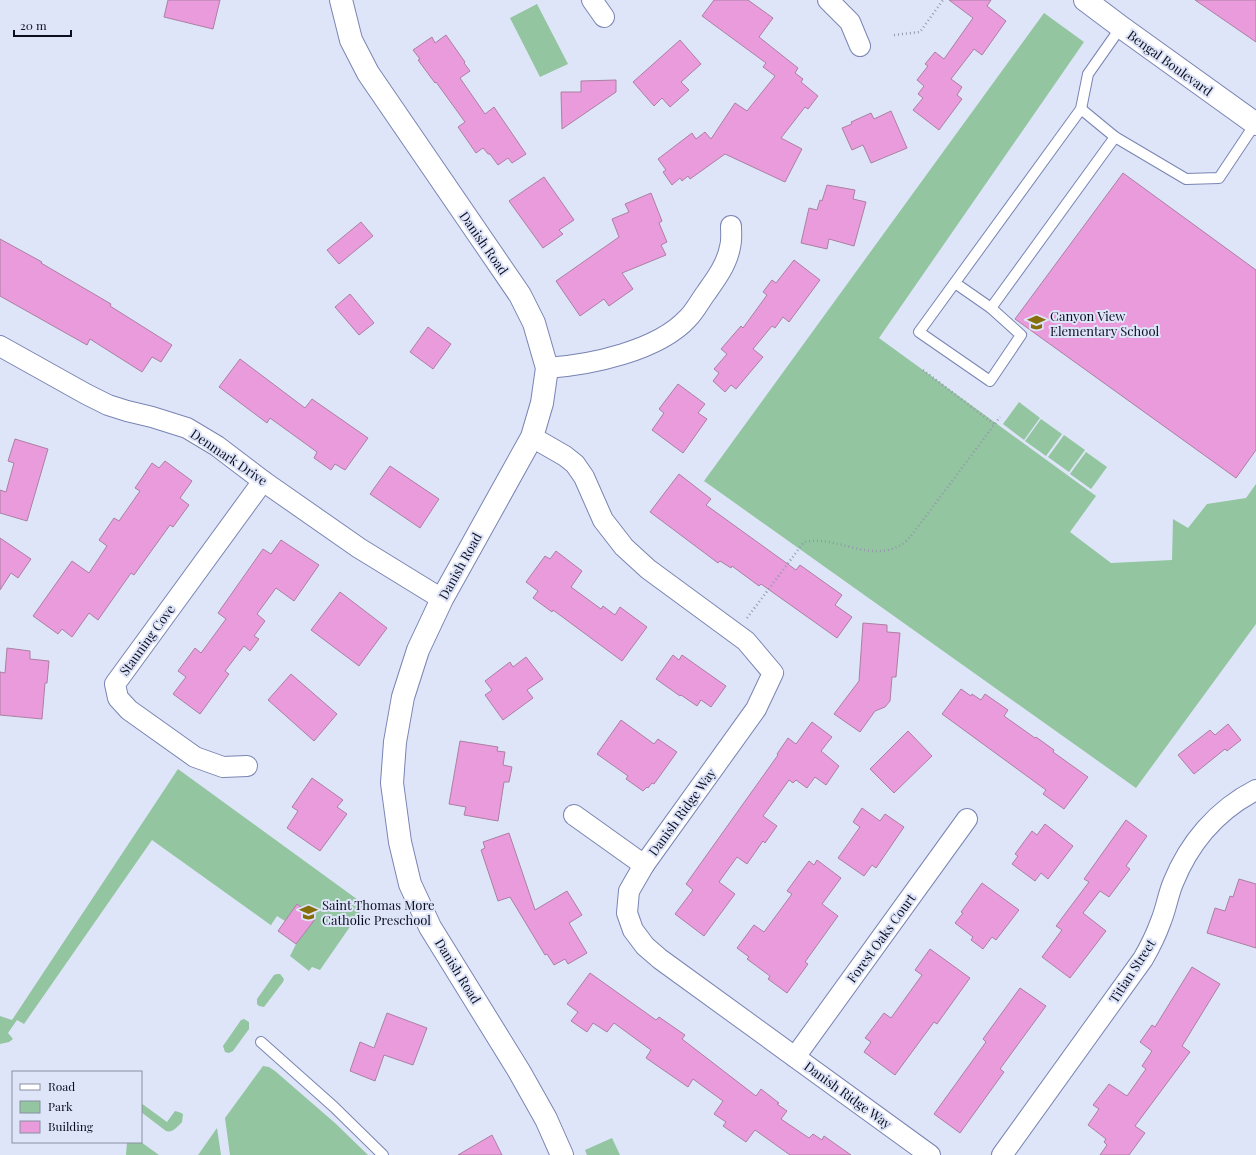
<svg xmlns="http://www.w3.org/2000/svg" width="1256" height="1155" viewBox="0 0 1256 1155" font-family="'Playfair Display',serif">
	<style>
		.green { fill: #92c5a0 }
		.building { fill: #e99bdb; stroke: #ab80a3 }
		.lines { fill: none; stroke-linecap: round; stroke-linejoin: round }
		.service-casing { stroke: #7985b3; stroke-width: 12 }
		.minor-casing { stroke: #7985b3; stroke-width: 22 }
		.tertiary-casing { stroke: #7985b3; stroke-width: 24 }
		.secondary-casing { stroke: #7985b3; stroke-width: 24 }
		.path { stroke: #9499ac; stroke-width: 2.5; stroke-dasharray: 1 3; stroke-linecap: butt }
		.service { stroke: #fff; stroke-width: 10 }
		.minor { stroke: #fff; stroke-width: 20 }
		.tertiary { stroke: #fff; stroke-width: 22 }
		.secondary { stroke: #fff; stroke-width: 22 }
		.labels { text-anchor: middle; stroke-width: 4; stroke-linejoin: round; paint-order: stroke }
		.street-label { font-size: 13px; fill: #0b0e1f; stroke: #dfe5f9 }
		.poi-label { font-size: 13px; fill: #0b0e1f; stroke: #dfe5f9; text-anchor: start }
	</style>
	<rect width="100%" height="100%" fill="#dfe5f9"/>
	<g class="green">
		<polygon points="537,4 568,64 540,77 510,18"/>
		<polygon points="1044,13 1084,42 879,338 1096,496 1070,532 1111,563 1172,560 1173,519 1188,528 1207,504 1246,498 1256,484 1256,624 1136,788 704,481"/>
		<polygon points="1019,402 1040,418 1024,440 1003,424"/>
		<polygon points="1041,419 1062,434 1046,456 1025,441"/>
		<polygon points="1064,435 1085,450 1069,472 1048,457"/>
		<polygon points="1086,452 1107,467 1091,489 1070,474"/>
		<polygon points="178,769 365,905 320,970 312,967 309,971 290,956 296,944 316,917 297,904 285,921 277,916 271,925 272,926 152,840 24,1024 17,1020 8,1033 13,1039 9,1042 0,1044 0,1016 12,1020 14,1017"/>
		<polygon points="277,974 280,974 284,979 283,982 264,1007 259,1006 257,1004 257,999 274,975"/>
		<polygon points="244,1019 249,1022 249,1029 233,1051 229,1053 225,1052 223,1046 241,1020"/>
		<polygon points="263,1066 269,1067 275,1071 335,1123 368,1155 230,1155 225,1118"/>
		<path d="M141,1103L167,1122L175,1111L179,1112L183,1114L182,1122C177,1127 173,1133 166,1131L141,1112Z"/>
		<polygon points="217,1128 221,1155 198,1155"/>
		<polygon points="612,1138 620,1155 587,1155 585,1150"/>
		<polygon points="127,1142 141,1142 159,1155 126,1155"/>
	</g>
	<g class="building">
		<polygon points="168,0 220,0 213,29 164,17"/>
		<polygon points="714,0 748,0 773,18 759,37 798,68 795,73 803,79 801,82 818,96 808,109 805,107 781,138 802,149 785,182 725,154 690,179 688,176 682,181 680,178 672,185 663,172 666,170 658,159 692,133 696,139 705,132 711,139 735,103 747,111 775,76 763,67 766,63 702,16"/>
		<polygon points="949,0 991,0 987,6 1006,21 982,55 974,49 951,79 962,87 957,95 962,99 939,130 913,110 923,98 918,94 924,86 917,80 928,66 925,64 935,52 944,59 973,18"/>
		<polygon points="1195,0 1256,0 1256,42"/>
		<polygon points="446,35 465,62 464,63 470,71 460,78 485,114 494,107 526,154 512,163 508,158 498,165 490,154 488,154 483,148 476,153 458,127 465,122 436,82 435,83 418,60 420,59 413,50 432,37 435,43"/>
		<polygon points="680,40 701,64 681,82 689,90 670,107 662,98 654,106 633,82"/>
		<polygon points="616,80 616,92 562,129 561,92 581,92 581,81"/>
		<polygon points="891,111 907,148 871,163 863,145 852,150 842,128 852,124 851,122 871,113 874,119"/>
		<polygon points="1123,173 1256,270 1256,450 1236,478 1015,319"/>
		<polygon points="544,177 574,220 559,230 563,234 543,248 509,201"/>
		<polygon points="827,185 855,190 853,199 866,202 854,246 829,239 827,249 801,243 809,208 817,210 820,200 822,201"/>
		<polygon points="651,193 662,221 659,223 667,242 661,245 666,255 622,273 633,289 609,306 604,299 580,316 556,281 619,237 612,219 629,212 625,204"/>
		<polygon points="361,222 373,236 339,264 327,250"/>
		<polygon points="0,239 42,262 41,263 111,304 110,306 172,345 161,362 152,357 142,372 90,339 87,345 0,296"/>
		<polygon points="794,260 820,280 789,322 783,317 775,328 772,326 753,349 763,357 736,389 731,385 725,392 713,381 719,373 714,369 727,354 721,349 741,326 743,328 767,295 763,292 772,280 776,283"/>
		<polygon points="350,294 374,323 359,335 335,307"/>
		<polygon points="428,327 451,344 433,369 410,352"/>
		<polygon points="240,359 305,408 312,399 368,438 345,470 335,464 331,470 314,458 317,452 270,418 267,423 219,387"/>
		<polygon points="678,384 705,404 698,413 707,419 683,453 652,430 664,413 659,409"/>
		<polygon points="15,439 48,449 27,521 0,513 0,490 6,492 14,463 8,461"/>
		<polygon points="165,461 192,481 180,498 189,505 173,527 170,525 134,575 131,573 98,620 89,613 72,637 62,629 58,634 33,616 72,561 89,573 107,546 99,540 114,518 119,521 140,491 135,488 152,463 159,468"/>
		<polygon points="390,466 439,499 420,528 370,494"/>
		<polygon points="679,474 711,499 706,505 796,570 800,565 842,595 835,605 852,617 837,638 761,584 759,586 732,566 731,568 720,561 718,563 650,512"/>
		<polygon points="0,538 31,559 18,578 11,573 0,590"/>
		<polygon points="281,540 319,565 294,601 276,588 257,614 265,621 254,636 259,639 250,651 244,646 225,671 229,674 200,714 173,694 186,677 178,671 195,648 201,653 226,619 218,613 263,549 271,554"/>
		<polygon points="556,551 582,571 571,587 601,609 603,606 615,615 620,607 647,627 622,661 553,610 552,612 533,598 538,591 526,582 545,556 550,559"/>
		<polygon points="340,592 387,628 359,666 311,630"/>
		<polygon points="863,623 887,625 887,632 900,633 896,677 892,677 890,701 885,707 875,711 860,732 834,714 859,681"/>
		<polygon points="7,648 30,651 30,659 49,661 47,683 45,683 42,719 0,715 0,672 5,673"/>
		<polygon points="673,655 679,660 682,655 726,686 711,707 701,700 697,706 681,695 680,696 656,679"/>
		<polygon points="526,657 543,679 527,690 533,698 503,720 485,695 492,690 485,681 510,662 513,667"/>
		<polygon points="291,674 337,714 314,741 268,700"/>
		<polygon points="961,689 971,696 972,694 981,700 985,694 1008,710 1004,716 1035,738 1036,737 1054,750 1053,752 1088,777 1064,809 1043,794 1046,790 942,714"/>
		<polygon points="621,720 654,744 658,739 677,752 654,784 652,783 648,788 647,787 643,791 626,779 628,776 597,754"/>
		<polygon points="812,722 832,737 821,751 839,766 826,785 815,777 807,788 796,780 793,783 789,780 763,816 777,826 765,843 763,841 747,864 737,857 719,882 735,894 704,936 675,914 693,890 686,884 778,755 777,754 788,738 796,744"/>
		<polygon points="1228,724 1241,740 1227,751 1225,749 1194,774 1178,755 1210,730 1215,735"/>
		<polygon points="908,731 932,756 894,793 870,769"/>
		<polygon points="460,741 498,747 497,751 505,752 503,765 512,767 509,782 504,782 498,821 464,815 466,807 449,804"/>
		<polygon points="312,778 343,800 337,807 347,814 320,851 287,828 298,811 292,807"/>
		<polygon points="862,808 880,821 885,814 904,827 876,868 872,865 864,876 838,858 860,827 853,822"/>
		<polygon points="1126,820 1147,836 1126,866 1130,869 1109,897 1100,891 1083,913 1106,931 1070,978 1042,957 1062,930 1056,926 1089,882 1084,879"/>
		<polygon points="1045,824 1073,846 1048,879 1041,873 1035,881 1012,864 1018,856 1015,854 1032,831 1037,835"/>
		<polygon points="509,833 535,910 567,891 582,915 569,923 587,953 568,964 565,959 554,965 547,954 545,955 510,897 498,901 481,850 485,848 483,842"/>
		<polygon points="817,860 841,878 822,904 838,916 805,962 808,964 787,993 768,979 770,976 747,959 749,957 737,948 754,925 764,932 792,894 787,891 809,861 814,865"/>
		<polygon points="1239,879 1256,884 1256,948 1207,933 1215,908 1225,911 1230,896 1233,897"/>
		<polygon points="982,883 1019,910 996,940 992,937 983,949 971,940 973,937 955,923 963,913 961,912"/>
		<polygon points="297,904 316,918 296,944 278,931"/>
		<polygon points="930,949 970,978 937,1024 934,1022 895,1075 864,1052 871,1042 865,1038 884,1013 891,1018 922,975 915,970"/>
		<polygon points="1192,967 1220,984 1182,1046 1190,1052 1135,1126 1145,1133 1129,1155 1100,1155 1107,1145 1104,1142 1106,1139 1088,1125 1099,1109 1093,1105 1109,1084 1127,1096 1146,1069 1142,1066 1152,1051 1140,1042 1152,1025 1155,1027"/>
		<polygon points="590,973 656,1020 659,1017 685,1035 682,1039 756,1096 761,1089 779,1103 777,1104 787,1111 781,1119 809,1138 813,1134 822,1140 824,1136 851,1155 790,1155 755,1130 746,1142 723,1126 726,1122 714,1114 723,1101 693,1079 688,1087 646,1058 651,1050 614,1023 607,1032 593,1023 587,1032 571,1021 578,1012 567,1004"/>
		<polygon points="1020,988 1046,1006 1000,1069 1004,1072 960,1133 934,1114 986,1042 983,1039"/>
		<polygon points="387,1013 427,1028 413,1065 384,1055 375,1081 350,1071 360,1042 374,1048"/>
		<polygon points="492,1135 502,1155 458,1155"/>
	</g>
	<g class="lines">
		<defs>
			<g id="service">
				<polyline points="1081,109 1115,137 1186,179 1219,178 1255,124"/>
				<polyline points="1115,137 991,308 1021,335 990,381 919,332 1081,109 1088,74 1121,27"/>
				<polyline points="955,283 991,308"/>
				<polyline points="261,1042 334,1107 383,1155"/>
			</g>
			<g id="minor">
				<polyline points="592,0 604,17"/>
				<polyline points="828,0 850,22 860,46"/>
				<polyline points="0,346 86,394 108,405 127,411 152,417 187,428 217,446 263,481 359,548 442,599"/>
				<path d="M547,368C590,365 658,351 688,318C695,311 700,301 706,293C716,279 727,264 730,247C732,240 731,233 731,226"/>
				<polyline points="532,437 565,456 575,464 584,477 603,520 624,547 648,569 746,641 773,673 756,709 644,865 629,891 627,913 633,930 645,946 660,959 930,1155"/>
				<polyline points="247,766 223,767 195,757 129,710 118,698 115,684 263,481"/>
				<polyline points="574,815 644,865"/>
				<polyline points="795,1057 967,819"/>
				<path d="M1002,1155L1143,959C1150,947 1156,935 1161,921C1166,909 1168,895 1173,883C1189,843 1217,810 1256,790"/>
			</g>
			<polyline id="tertiary" points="341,0 351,40 368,73 520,295 534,323 547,368 542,403 532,437 442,599 418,650 403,697 395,742 392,783 400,842 410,884 430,927 519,1071 546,1119 562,1155"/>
			<polyline id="secondary" points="1085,0 1121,27 1256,124"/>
		</defs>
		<use href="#service" class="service-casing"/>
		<use href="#minor" class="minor-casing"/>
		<use href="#tertiary" class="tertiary-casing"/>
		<use href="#secondary" class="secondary-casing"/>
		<g class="path">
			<polyline points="894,35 920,32 943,0"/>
			<polyline points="923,370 994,424"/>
			<path d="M747,618L804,542C836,535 868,562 899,546C904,544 908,539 911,536L1000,417"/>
		</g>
		<use href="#service" class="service"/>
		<use href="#minor" class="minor"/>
		<use href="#tertiary" class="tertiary"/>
		<use href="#secondary" class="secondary"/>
	</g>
	<defs>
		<symbol id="school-bare" viewBox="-9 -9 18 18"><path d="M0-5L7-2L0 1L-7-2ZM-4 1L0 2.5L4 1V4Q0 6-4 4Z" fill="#866e0c" stroke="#dfe5f9" stroke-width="2.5" paint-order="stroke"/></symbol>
	</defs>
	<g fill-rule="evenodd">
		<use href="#school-bare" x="1024" y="310" width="25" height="25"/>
		<use href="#school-bare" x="296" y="900" width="25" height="25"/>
	</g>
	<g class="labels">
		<g class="street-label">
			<text transform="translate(1170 63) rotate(36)" y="5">Bengal Boulevard</text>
			<text transform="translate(484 243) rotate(55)" y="5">Danish Road</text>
			<text transform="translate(229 457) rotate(34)" y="5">Denmark Drive</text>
			<text transform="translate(460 566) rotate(-61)" y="5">Danish Road</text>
			<text transform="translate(147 640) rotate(-54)" y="5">Stauning Cove</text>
			<text transform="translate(682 812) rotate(-54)" y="5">Danish Ridge Way</text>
			<text transform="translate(881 938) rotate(-54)" y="5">Forest Oaks Court</text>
			<text transform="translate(458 971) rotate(58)" y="5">Danish Road</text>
			<text transform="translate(1132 971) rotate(-57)" y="5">Titian Street</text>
			<text transform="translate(848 1095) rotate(36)" y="5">Danish Ridge Way</text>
		</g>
		<g class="poi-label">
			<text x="1050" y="321">Canyon View<tspan x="1050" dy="15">Elementary School</tspan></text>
			<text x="322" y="910">Saint Thomas More<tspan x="322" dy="15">Catholic Preschool</tspan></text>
		</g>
	</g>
	<rect x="12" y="1071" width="130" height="72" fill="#dfe5f9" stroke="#8a8fa2"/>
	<rect x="20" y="1084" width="20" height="6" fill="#ffffff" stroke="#8a8fa2"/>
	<text x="48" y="1091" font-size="12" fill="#0b0e1f">Road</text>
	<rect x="20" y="1101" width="20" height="12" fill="#92c5a0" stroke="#8a8fa2"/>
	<text x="48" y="1111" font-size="12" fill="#0b0e1f">Park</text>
	<rect x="20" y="1121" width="20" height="12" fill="#e99bdb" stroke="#8a8fa2"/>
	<text x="48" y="1131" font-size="12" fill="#0b0e1f">Building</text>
	<path d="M14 30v6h57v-6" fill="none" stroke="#0b0e1f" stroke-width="2"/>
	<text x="20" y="30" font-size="12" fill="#0b0e1f" stroke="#dfe5f9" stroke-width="3" paint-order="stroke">20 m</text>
</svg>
